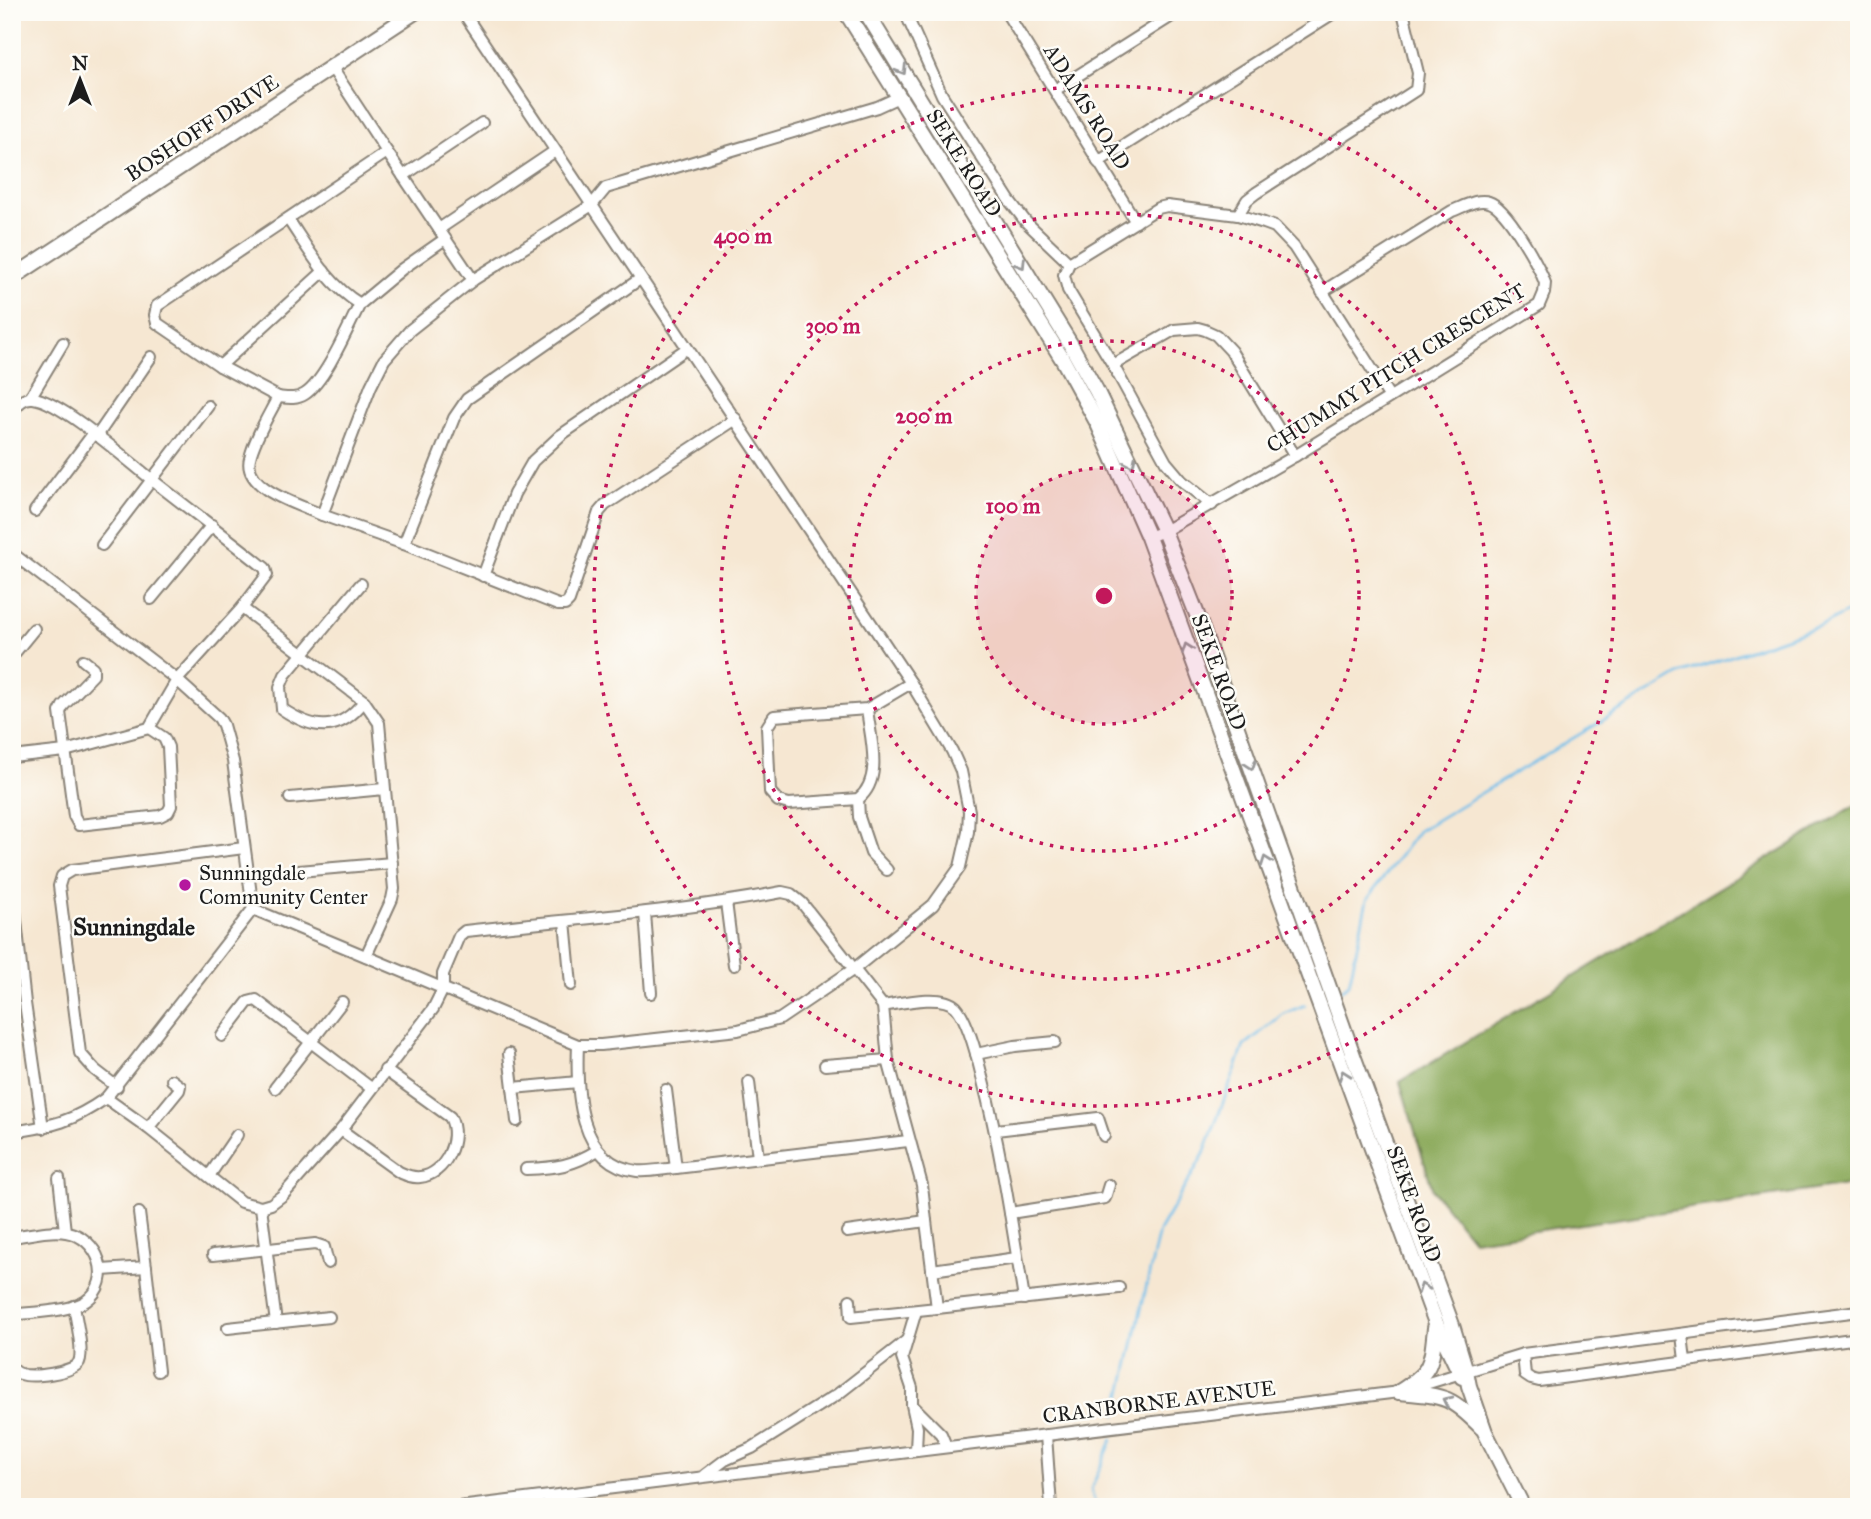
<svg xmlns="http://www.w3.org/2000/svg" width="1871" height="1519" viewBox="0 0 1871 1519" font-family="'IM FELL Great Primer',serif">
	<style>
		.forest { fill: #8dab5d; stroke: #54643c; stroke-width: 2 }
		.lines { fill: none; stroke-linecap: round; stroke-linejoin: round }
		.stream { stroke: #70beea; stroke-width: 2.5 }
		.minor-casing { stroke: #898277; stroke-width: 14 }
		.major-casing { stroke: #898277; stroke-width: 18 }
		.minor { stroke: #fff; stroke-width: 10 }
		.major { stroke: #fff; stroke-width: 14 }
		.oneway { stroke: #999 }
		.ring { fill: none; stroke: #c2185b; stroke-width: 3.5; stroke-dasharray: 3.5 7 }
		.poi-dot { fill: #b5179e; stroke: #fdfcf7; stroke-width: 2.5 }
		.labels { text-anchor: middle; stroke-width: 5; stroke-linejoin: round; paint-order: stroke }
		.street-label { font-size: 21px; fill: #1c1c1c; stroke: #fdfcf7 }
		.poi-label { font-size: 21px; fill: #1c1c1c; stroke: #fdfcf7; text-anchor: start }
		.quarter-label { font-size: 24px; font-weight: bold; fill: #1c1c1c; stroke: #fdfcf7 }
		.centre { fill: #c2185b; stroke: #fdfcf7; stroke-width: 3.5 }
		.ring-label { font-size: 21px; text-anchor: middle; font-weight: bold; fill: #c2185b; stroke: #fdfcf7; stroke-width: 5; stroke-linejoin: round; paint-order: stroke }
	</style>
	<rect width="100%" height="100%" fill="#fdfcf7"/>
	<filter id="ink" filterUnits="userSpaceOnUse"><feTurbulence type="fractalNoise" baseFrequency=".0143" numOctaves="2"/><feDisplacementMap in="SourceGraphic" scale="14" xChannelSelector="R" yChannelSelector="G"/><feConvolveMatrix kernelMatrix="1 2 1 2 8 2 1 2 1" color-interpolation-filters="sRGB"/></filter>
	<filter id="wash" filterUnits="userSpaceOnUse"><feTurbulence type="fractalNoise" baseFrequency=".00686" numOctaves="4" result="noise"/><feDisplacementMap in="SourceGraphic" scale="28" xChannelSelector="R" yChannelSelector="G"/><feGaussianBlur stdDeviation="1.57" result="paint"/><feColorMatrix in="noise" values="0 0 0 0 0 0 0 0 0 0 0 0 0 0 0 0 0 1.4 0 .05"/><feComposite in="paint" operator="in"/></filter>
	<g filter="url(#wash)">
		<rect width="100%" height="100%" fill="#f6e7d2"/>
		<polygon class="forest" points="1859,803 1859,1210 1848,1214 1854,1184 1473,1240 1433,1191 1400,1082"/>
		<g class="lines">
			<g class="stream">
				<polyline points="1340,991 1349,984 1367,900 1418,831 1682,673 1825,624 1859,606"/>
				<polyline points="1117,1415 1159,1231 1204,1154 1244,1046 1283,1014 1305,1005"/>
				<polyline points="1096,1507 1091,1489 1112,1440"/>
			</g>
		</g>
	</g>
	<g filter="url(#ink)">
		<g class="lines">
			<defs>
				<g id="minor">
					<polyline points="905,12 942,95 1009,200 1026,222 1069,263 1064,275 1068,290 1113,365 1166,462 1182,481 1212,505"/>
					<polyline points="1006,12 1136,222"/>
					<polyline points="332,68 387,152"/>
					<polyline points="1055,90 1178,12"/>
					<polyline points="1098,162 1335,12"/>
					<polyline points="403,176 482,123"/>
					<polyline points="1238,215 1247,200 1256,193 1416,90 1418,73 1403,12"/>
					<path d="M288,219C309,250 327,284 360,304L402,269L445,239"/>
					<polyline points="439,229 555,151"/>
					<polyline points="12,262 20,273"/>
					<polyline points="1069,263 1158,208 1167,206 1238,215 1264,223 1275,227 1294,247 1389,396"/>
					<polyline points="1113,365 1174,330 1198,328 1205,330 1216,335 1231,351 1295,456"/>
					<polyline points="220,366 324,271"/>
					<path d="M278,397C287,398 296,400 305,394C326,380 348,327 360,304"/>
					<polyline points="30,398 63,343"/>
					<path d="M12,412C18,404 23,397 33,398C61,401 127,460 151,479C189,509 228,538 265,568L267,575L242,608L177,680L149,728L65,751L12,757"/>
					<polyline points="736,419 605,505 599,512 569,601 565,605 558,605 404,544 322,515 371,386 384,360 410,330 473,280 592,205 606,188 877,107 899,97"/>
					<polyline points="97,436 151,357"/>
					<polyline points="35,511 93,434"/>
					<path d="M322,515C300,505 242,489 250,458C254,439 269,415 278,397L220,366L157,323L155,315L157,306L387,152L473,280"/>
					<path d="M1148,537L1164,531L1295,456L1539,305L1544,293L1545,283C1539,266 1507,207 1489,202C1477,198 1463,207 1452,211L1322,292"/>
					<polyline points="404,544 454,418 467,399 640,279"/>
					<polyline points="102,545 208,406"/>
					<path d="M12,553L177,680L219,718L223,725L233,761L253,909L106,1098C72,1122 53,1126 12,1132"/>
					<polyline points="483,576 514,494 533,461 561,435 686,349"/>
					<path d="M361,584L285,675L280,687L282,709C313,730 339,734 364,701"/>
					<polyline points="151,599 212,525"/>
					<polyline points="242,608 364,701 379,723 394,889 392,899 366,956"/>
					<polyline points="12,656 34,629"/>
					<polyline points="83,660 93,668 93,675 63,706 60,712 74,816 79,825 160,816 168,812 171,806 168,747 164,738 149,728"/>
					<path d="M867,709C870,737 884,779 858,799L789,804L778,801L770,792L767,727L774,716L867,709L911,683"/>
					<polyline points="290,798 384,789"/>
					<polyline points="858,799 859,817 871,853 887,870"/>
					<polyline points="299,871 392,863"/>
					<polyline points="14,902 25,1003 43,1128"/>
					<polyline points="726,902 734,965"/>
					<polyline points="253,909 578,1045 601,1045 738,1030 780,1019 854,969 933,905 960,867 968,832 969,811 961,771 952,751 911,683 463,12"/>
					<polyline points="645,913 651,993"/>
					<polyline points="565,921 571,985"/>
					<path d="M883,1006C901,1003 942,993 956,1007C968,1020 978,1060 982,1077C1001,1150 1012,1225 1024,1299"/>
					<polyline points="222,1036 248,1002 256,1000 371,1088"/>
					<path d="M578,1045C576,1090 578,1164 637,1171C650,1172 664,1169 676,1168L908,1141"/>
					<polyline points="509,1054 517,1121"/>
					<polyline points="976,1054 1015,1046 1055,1042"/>
					<polyline points="825,1065 888,1060"/>
					<polyline points="749,1082 758,1158"/>
					<polyline points="117,1087 95,1070 80,1053 59,886 62,876 72,870 244,848"/>
					<polyline points="275,1088 342,1002"/>
					<polyline points="513,1088 578,1082"/>
					<polyline points="666,1090 676,1168"/>
					<path d="M106,1098L148,1128L241,1202L261,1207L271,1204L283,1195L341,1130L433,1009L443,989V974L459,936L465,931C571,919 677,912 782,892L791,894L802,903L883,1006L888,1060L922,1185L926,1221L847,1232"/>
					<polyline points="148,1128 179,1090 180,1086 172,1080"/>
					<path d="M341,1130L399,1172C406,1175 412,1178 420,1177C445,1175 462,1139 450,1117L385,1070"/>
					<polyline points="996,1130 1098,1118 1104,1136"/>
					<path d="M526,1169C556,1168 572,1166 598,1150"/>
					<polyline points="209,1176 237,1135"/>
					<polyline points="59,1178 65,1231"/>
					<polyline points="261,1207 276,1323"/>
					<polyline points="1010,1213 1105,1198 1109,1185"/>
					<path d="M12,1237C28,1235 50,1229 66,1232C98,1237 115,1280 86,1301C70,1312 32,1312 12,1315"/>
					<polyline points="213,1255 315,1244 324,1247 328,1263"/>
					<polyline points="146,1267 158,1371"/>
					<polyline points="102,1270 146,1267 139,1213"/>
					<polyline points="932,1270 1017,1258"/>
					<polyline points="850,1300 851,1317 937,1308 926,1221"/>
					<polyline points="937,1308 1119,1288"/>
					<polyline points="916,1311 902,1358 912,1388 912,1405 917,1428 916,1450"/>
					<polyline points="228,1328 329,1317"/>
					<polyline points="1682,1335 1685,1360"/>
					<polyline points="1523,1354 1525,1375 1531,1379 1539,1381 1859,1338"/>
					<path d="M12,1368C15,1371 16,1373 21,1374C32,1378 73,1373 79,1362C84,1351 76,1320 74,1306"/>
					<polyline points="914,1407 941,1434 946,1446"/>
					<polyline points="1046,1435 1051,1507"/>
					<polyline points="705,1475 725,1460 752,1448 838,1394 906,1341"/>
					<polyline points="459,1507 1399,1392 1523,1354 1859,1311"/>
				</g>
				<g id="major">
					<polyline points="846,12 1063,360 1098,424 1148,537 1436,1323 1462,1377"/>
					<polyline points="866,12 1071,345 1096,390 1164,531 1196,612 1354,1058 1452,1325 1466,1371 1469,1386 1485,1432 1523,1507"/>
					<polyline points="12,278 415,12"/>
					<path d="M1399,1392C1445,1396 1449,1395 1482,1428"/>
					<path d="M1399,1392C1432,1371 1431,1366 1435,1328"/>
				</g>
			</defs>
			<use href="#minor" class="minor-casing"/>
			<use href="#major" class="major-casing"/>
			<use href="#minor" class="minor"/>
			<use href="#major" class="major"/>
		</g>
		<defs><path id="oneway-chevron" d="M-2-3.5L2.5 0L-2 3.5" fill="none" stroke-width="1.6" stroke-linecap="round" stroke-linejoin="round" transform="scale(1.75)"/></defs>
		<g class="oneway">
			<use href="#oneway-chevron" transform="translate(902 70) rotate(58)"/>
			<use href="#oneway-chevron" transform="translate(1021 264) rotate(58)"/>
			<use href="#oneway-chevron" transform="translate(1131 463) rotate(64)"/>
			<use href="#oneway-chevron" transform="translate(1187 648) rotate(-110)"/>
			<use href="#oneway-chevron" transform="translate(1251 765) rotate(71)"/>
			<use href="#oneway-chevron" transform="translate(1266 861) rotate(-110)"/>
			<use href="#oneway-chevron" transform="translate(1344 1075) rotate(-110)"/>
			<use href="#oneway-chevron" transform="translate(1423 1288) rotate(-110)"/>
			<use href="#oneway-chevron" transform="translate(1447 1401) rotate(-154)"/>
		</g>
	</g>
	<circle cx="1104" cy="596" r="128" fill="#c2185b" fill-opacity=".12"/>
	<g class="ring">
		<circle cx="1104" cy="596" r="128"/>
		<circle cx="1104" cy="596" r="255"/>
		<circle cx="1104" cy="596" r="383"/>
		<circle cx="1104" cy="596" r="510"/>
	</g>
	<circle class="poi-dot" cx="185" cy="885" r="7"/>
	<g class="labels">
		<g class="street-label">
			<text transform="translate(1087 107) rotate(58)" y="7">ADAMS ROAD</text>
			<text transform="translate(202 128) rotate(-33)" y="7">BOSHOFF DRIVE</text>
			<text transform="translate(964 163) rotate(58)" y="7">SEKE ROAD</text>
			<text transform="translate(1396 368) rotate(-32)" y="7">CHUMMY PITCH CRESCENT</text>
			<text transform="translate(1219 672) rotate(70)" y="7">SEKE ROAD</text>
			<text transform="translate(1414 1204) rotate(70)" y="7">SEKE ROAD</text>
			<text transform="translate(1159 1402) rotate(-7)" y="7">CRANBORNE AVENUE</text>
		</g>
		<g class="poi-label">
			<text x="199" y="880">Sunningdale<tspan x="199" dy="24">Community Center</tspan></text>
		</g>
		<g class="quarter-label">
			<text x="134" y="935">Sunningdale</text>
		</g>
	</g>
	<circle cx="1104" cy="596" r="10" class="centre"/>
	<g class="ring-label">
		<text x="743" y="243">400 m</text>
		<text x="833" y="333">300 m</text>
		<text x="924" y="423">200 m</text>
		<text x="1013" y="513">100 m</text>
	</g>
	<rect width="1871" height="1519" fill="none" stroke="#fdfcf7" stroke-width="42"/>
	<g transform="translate(80 80)" stroke="#fdfcf7" stroke-width="5" paint-order="stroke">
	<path d="M0-5L12 26L0 18L-12 26Z" fill="#1c1c1c"/>
	<text y="-10" font-size="19" font-weight="bold" text-anchor="middle" fill="#1c1c1c">N</text>
	</g>
</svg>
